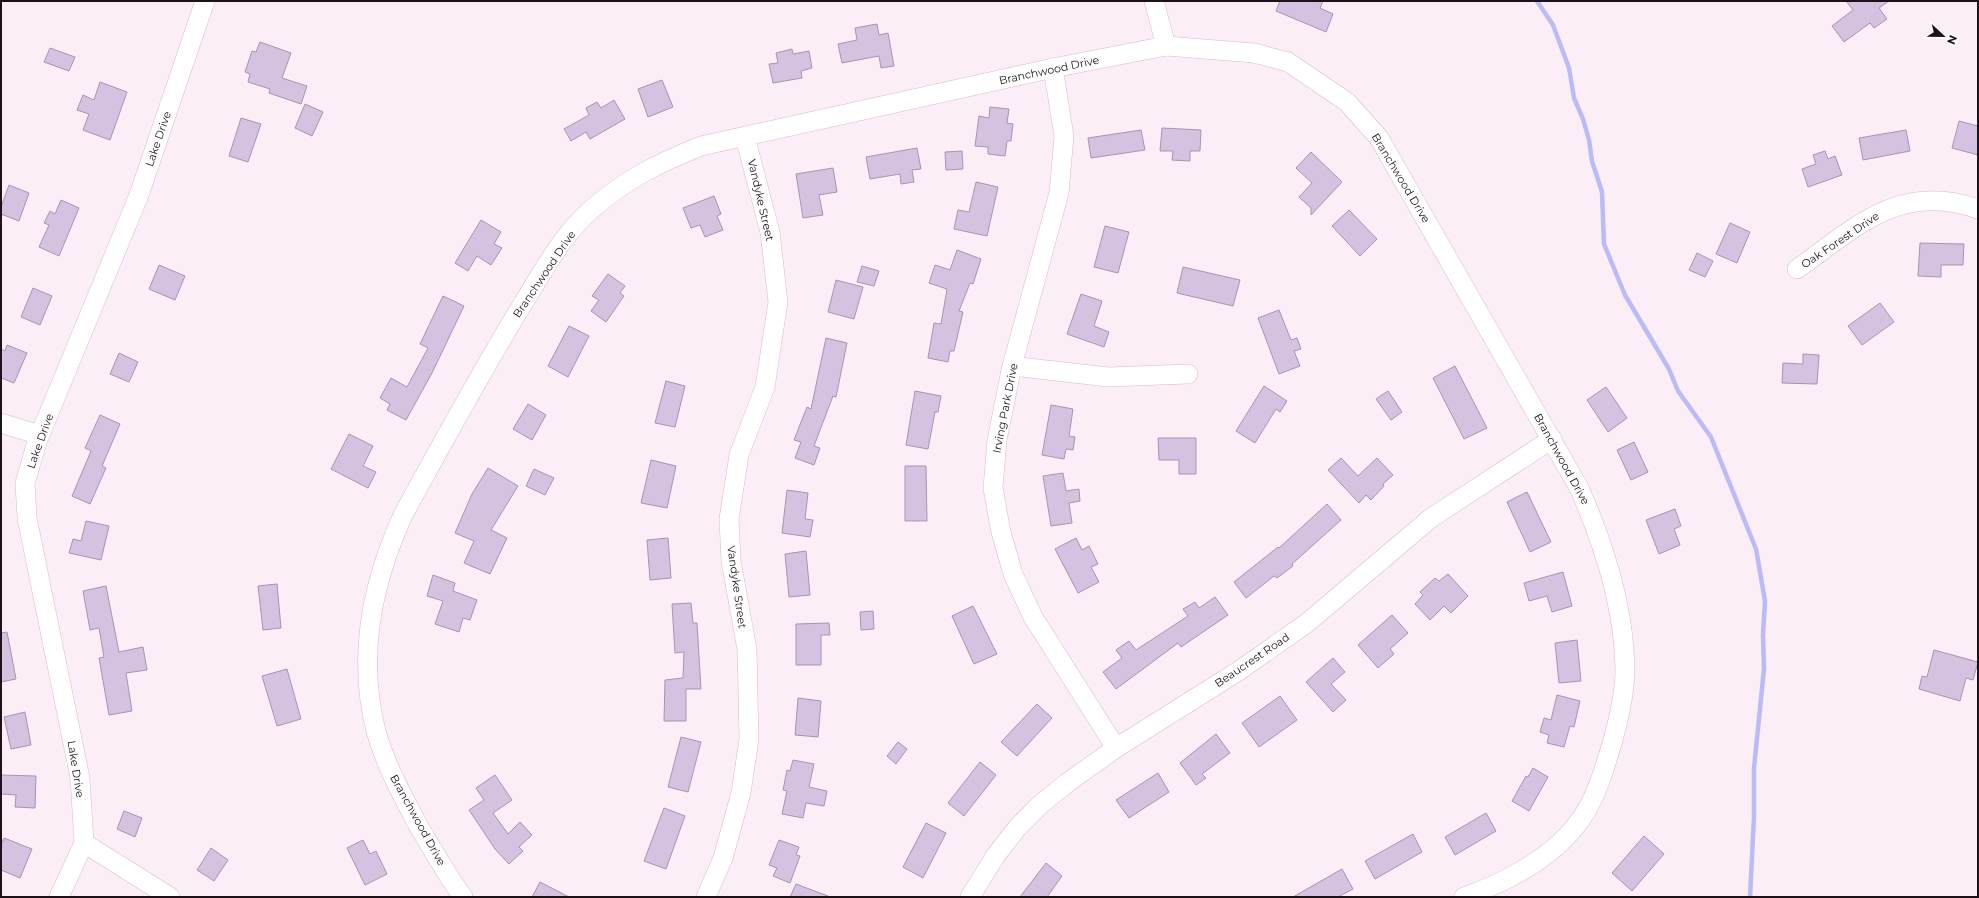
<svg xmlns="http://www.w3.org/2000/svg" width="1979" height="898" viewBox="0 0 1979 898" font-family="Montserrat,sans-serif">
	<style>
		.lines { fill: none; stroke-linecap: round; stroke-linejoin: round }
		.stream { stroke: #b9bcf6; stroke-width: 4.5 }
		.building { fill: #d5c2e1; stroke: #a694b2 }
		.minor-casing { stroke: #dab8cc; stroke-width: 20 }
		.minor { stroke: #fff; stroke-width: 19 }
		.labels { text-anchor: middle; stroke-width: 3.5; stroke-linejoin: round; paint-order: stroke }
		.street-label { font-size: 11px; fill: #1d1219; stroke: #fff }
	</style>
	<rect width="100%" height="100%" fill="#fceef6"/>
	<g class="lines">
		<polyline class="stream" points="1537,1 1553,25 1569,68 1574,98 1583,119 1589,140 1592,161 1602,192 1604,244 1625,295 1669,369 1678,391 1711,437 1756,549 1765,601 1763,635 1764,669 1754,768 1754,816 1750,897"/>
	</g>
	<g class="building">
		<polygon points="1280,1 1323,1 1320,8 1333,14 1326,32 1276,11"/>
		<polygon points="1846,1 1889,1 1879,8 1887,19 1874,28 1870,23 1844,42 1832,26 1853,10"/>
		<polygon points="877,24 879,35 888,33 894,66 881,68 879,56 842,63 838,44 857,40 855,28"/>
		<polygon points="260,42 291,53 282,78 307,86 301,104 269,93 270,89 248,82 250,74 245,72 252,51 256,52"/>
		<polygon points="50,48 75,57 69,71 44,62"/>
		<polygon points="792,49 793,54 809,51 812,68 801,71 802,78 773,83 769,64 778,63 776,53"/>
		<polygon points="662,80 673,107 648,117 638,89"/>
		<polygon points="100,82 127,92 110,140 83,130 89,114 77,110 83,95 94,100"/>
		<polygon points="614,100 625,119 590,139 586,132 571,141 564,129 589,115 586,108 597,102 601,108"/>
		<polygon points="305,104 323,112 312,136 295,128"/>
		<polygon points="990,107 1009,109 1007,123 1013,124 1011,141 1007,141 1005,156 988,154 988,147 975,146 979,116 989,118"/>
		<polygon points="241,118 261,124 248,162 229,156"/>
		<polygon points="1959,121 1978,126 1978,155 1952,148"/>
		<polygon points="1162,128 1201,130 1200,151 1190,151 1190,161 1172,160 1173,151 1160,151"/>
		<polygon points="1141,130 1145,150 1091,158 1088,138"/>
		<polygon points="1906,130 1910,151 1863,160 1859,138"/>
		<polygon points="917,148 921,169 912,170 914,182 901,184 900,174 870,179 866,157"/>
		<polygon points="962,151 963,169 946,170 945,152"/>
		<polygon points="1825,151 1828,159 1835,156 1842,175 1808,187 1802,169 1816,164 1813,155"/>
		<polygon points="1311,152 1342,182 1311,215 1311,208 1299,197 1312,183 1296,168"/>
		<polygon points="833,168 837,192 819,195 823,215 803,218 796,174"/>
		<polygon points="976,182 998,187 987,236 954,229 958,210 969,212"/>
		<polygon points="9,185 29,193 19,221 1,214 1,207"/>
		<polygon points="714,196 721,214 717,216 723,230 705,237 700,225 691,228 683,208"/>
		<polygon points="61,200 79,208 59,256 39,247 49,225 44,223 50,211 55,214"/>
		<polygon points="1349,210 1377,239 1360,256 1332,226"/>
		<polygon points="481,220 501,232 494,244 502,248 491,265 477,256 468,271 455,263"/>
		<polygon points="1730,223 1750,232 1737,263 1716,254"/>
		<polygon points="1105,226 1129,232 1118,273 1094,267"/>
		<polygon points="1920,243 1964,244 1963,265 1941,265 1941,277 1918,276"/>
		<polygon points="957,250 981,259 973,284 970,283 959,311 963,312 954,351 950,351 948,362 928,358 934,323 941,324 947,289 929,283 935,265 950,270"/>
		<polygon points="1697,253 1713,261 1705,277 1689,270"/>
		<polygon points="159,265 185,276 175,300 149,289"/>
		<polygon points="862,266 879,271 874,286 857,282"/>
		<polygon points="1183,267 1240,280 1233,306 1177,293"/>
		<polygon points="608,274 625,286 620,293 624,296 606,322 591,311 599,300 592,296"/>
		<polygon points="836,280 863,287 854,319 828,312"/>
		<polygon points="33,288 52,296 40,325 21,317"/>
		<polygon points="1081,294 1102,301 1094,326 1109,332 1104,347 1067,334"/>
		<polygon points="443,296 464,306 432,373 406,420 387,410 390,404 380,398 391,378 407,387 428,348 420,344"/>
		<polygon points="1880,303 1894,322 1862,345 1848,326"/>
		<polygon points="1279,310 1291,340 1297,338 1301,349 1294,351 1300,366 1279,374 1258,318"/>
		<polygon points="569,326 589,336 568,377 548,366"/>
		<polygon points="826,338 847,343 836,397 833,396 814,446 820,448 814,465 795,458 801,442 794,440 807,407 811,409"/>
		<polygon points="7,345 27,353 14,383 1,378 1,349 5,351"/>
		<polygon points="119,353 138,362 129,382 110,374"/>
		<polygon points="1803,354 1819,355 1817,384 1782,383 1783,363 1803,364"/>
		<polygon points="1455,366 1487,428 1464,439 1433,378"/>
		<polygon points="666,381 685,386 675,427 655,423"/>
		<polygon points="1264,386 1287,401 1280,412 1276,409 1255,443 1236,431"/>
		<polygon points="1606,387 1627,418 1608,432 1587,400"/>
		<polygon points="915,391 941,396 938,412 935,412 928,449 906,445"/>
		<polygon points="1388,391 1402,412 1391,420 1376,399"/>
		<polygon points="528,404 546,415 532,440 513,429"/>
		<polygon points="1051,405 1073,409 1069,436 1075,437 1073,450 1066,449 1064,459 1042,455"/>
		<polygon points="100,415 120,424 102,466 106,468 90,504 72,496 91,451 85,448"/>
		<polygon points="349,434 373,446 363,466 376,472 368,488 331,469"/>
		<polygon points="1158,438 1196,438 1196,474 1179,474 1179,460 1159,460"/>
		<polygon points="1634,442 1648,472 1631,480 1617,450"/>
		<polygon points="1341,458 1358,476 1377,458 1393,475 1383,484 1384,486 1371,500 1366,495 1359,503 1328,470"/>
		<polygon points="651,460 676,466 667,508 641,503"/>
		<polygon points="905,466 926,466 927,521 905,521"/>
		<polygon points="488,468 518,486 491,530 507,538 490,574 464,563 474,541 455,533 472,494"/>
		<polygon points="534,469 554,478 545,495 526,486"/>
		<polygon points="1063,473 1066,491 1079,489 1080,501 1069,503 1072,523 1051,526 1043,476"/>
		<polygon points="787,490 808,493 805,519 813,520 810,537 782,533"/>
		<polygon points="1527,492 1551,542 1530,552 1507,502"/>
		<polygon points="1327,504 1341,520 1292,564 1293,566 1277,578 1274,576 1246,598 1234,582 1278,547 1279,548"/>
		<polygon points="1675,509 1681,526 1674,529 1680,545 1659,554 1646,520"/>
		<polygon points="86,521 109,526 101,560 69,553 73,539 81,541"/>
		<polygon points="668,538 671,578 650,580 647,540"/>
		<polygon points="1076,538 1082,550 1089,546 1098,564 1091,567 1099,582 1078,593 1055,549"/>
		<polygon points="806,551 810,595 789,597 785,554"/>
		<polygon points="1563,572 1572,606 1552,612 1547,596 1529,601 1524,583"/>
		<polygon points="1448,574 1468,596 1451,613 1444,606 1430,620 1415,604 1423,595 1420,592 1435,578 1439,581"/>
		<polygon points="433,575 455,583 453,591 477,600 470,620 463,618 459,632 435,624 443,601 427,596"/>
		<polygon points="277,584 281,628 263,630 258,586"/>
		<polygon points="106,586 119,652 143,647 147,670 126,673 132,711 109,715 99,658 104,657 99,628 90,630 83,591"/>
		<polygon points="1215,597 1228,615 1181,647 1178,643 1116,689 1103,672 1122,658 1116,650 1129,641 1136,650 1188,616 1183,609 1195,602 1199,608"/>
		<polygon points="691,603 693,623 697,623 701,689 686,689 686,721 664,721 665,680 683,678 684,652 675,653 672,604"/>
		<polygon points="973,606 997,654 974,664 952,616"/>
		<polygon points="873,611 874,629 861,630 860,612"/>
		<polygon points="1392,615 1408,633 1390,649 1394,654 1378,668 1358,645"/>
		<polygon points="829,623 830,635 821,635 821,665 796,665 796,624"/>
		<polygon points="7,632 16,679 1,682 1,633"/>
		<polygon points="1577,640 1581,681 1559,683 1555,643"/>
		<polygon points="1934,650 1978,662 1973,680 1966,678 1960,701 1919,689 1922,676 1927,677"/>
		<polygon points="1333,658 1345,672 1331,684 1346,700 1333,712 1306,682"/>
		<polygon points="287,669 301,719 277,726 262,676"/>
		<polygon points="1557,695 1580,701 1574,727 1570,726 1564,747 1547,743 1549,735 1540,732 1544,718 1551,720"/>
		<polygon points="1280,696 1297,720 1259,747 1242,723"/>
		<polygon points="798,698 821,701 818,737 795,735"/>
		<polygon points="1037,704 1052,718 1017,756 1001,742"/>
		<polygon points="25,712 31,745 11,749 4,717"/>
		<polygon points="1216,734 1230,753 1202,774 1206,778 1196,785 1180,763"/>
		<polygon points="681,737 701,742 688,792 668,787"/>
		<polygon points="898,742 907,749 896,764 887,756"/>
		<polygon points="793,760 814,764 809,787 827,791 824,806 806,803 803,818 782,814 787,791 783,790 787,770 790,771"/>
		<polygon points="980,762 996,775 964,816 948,803"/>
		<polygon points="1533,768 1548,777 1529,811 1512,801 1526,776 1528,777"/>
		<polygon points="1158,773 1169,792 1129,818 1116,800"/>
		<polygon points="1,775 36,776 35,808 15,807 16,795 1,794"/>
		<polygon points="495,775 512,800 493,813 508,834 520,822 532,835 519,847 523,851 509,864 495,849 469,810 484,800 476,788"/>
		<polygon points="664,808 685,816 666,869 644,861"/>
		<polygon points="124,811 142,818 135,837 117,829"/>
		<polygon points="1486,813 1496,831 1455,855 1445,837"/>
		<polygon points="926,823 946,833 923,878 903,867"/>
		<polygon points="1413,834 1422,852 1375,879 1365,861"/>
		<polygon points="1644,836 1664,854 1632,891 1612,873"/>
		<polygon points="4,838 32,849 20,878 1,870 1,845"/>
		<polygon points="363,840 370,854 376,851 387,874 365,885 347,848"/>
		<polygon points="779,840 799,847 796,855 800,856 790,883 773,876 777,868 769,865"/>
		<polygon points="211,848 228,860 214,881 197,870"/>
		<polygon points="1046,863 1062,876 1047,897 1020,897"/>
		<polygon points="1342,869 1353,889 1338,897 1293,897"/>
		<polygon points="540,882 569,897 532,897"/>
		<polygon points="796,884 828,896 828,897 790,897"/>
	</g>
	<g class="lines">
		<defs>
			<g id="minor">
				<polyline points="1154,1 1166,46"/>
				<polyline points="1053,68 1064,136 1059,193 1012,366 997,440 993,488 1001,532 1013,574 1033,617 1116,748"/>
				<path d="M1797,269C1855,228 1900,181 1978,209"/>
				<polyline points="1012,366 1108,377 1188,374"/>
				<polyline points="1,423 40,435"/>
				<polyline points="84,843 170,897"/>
				<polyline points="59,897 84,843 80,778 27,518 25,483 37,442 139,195 205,1"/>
				<path d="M463,897C446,874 432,849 418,825C402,795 385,764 376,731C357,657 372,583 403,515C443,442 483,368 527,297C546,266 564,233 592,209C626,179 659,163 701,146L1053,68L1166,46L1254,53L1288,62L1347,102L1379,138L1579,488C1604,544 1624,607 1625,669C1625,693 1619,718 1613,740C1605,767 1597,796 1581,819C1554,857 1507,882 1464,897"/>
				<polyline points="706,897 723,858 731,829 741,793 749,739 747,649 731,561 729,519 739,455 765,387 778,302 770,232 745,137"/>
				<polyline points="970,897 996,855 1017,828 1041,804 1067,783 1116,748 1237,672 1307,623 1431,518 1552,439"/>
			</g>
		</defs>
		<use href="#minor" class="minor-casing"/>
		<use href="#minor" class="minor"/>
	</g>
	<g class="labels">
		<g class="street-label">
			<text transform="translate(1049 70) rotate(-12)" y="4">Branchwood Drive</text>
			<text transform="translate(158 139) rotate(-71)" y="4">Lake Drive</text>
			<text transform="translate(1401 178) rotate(59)" y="4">Branchwood Drive</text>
			<text transform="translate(761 200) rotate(77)" y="4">Vandyke Street</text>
			<text transform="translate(1840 240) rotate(-34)" y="4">Oak Forest Drive</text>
			<text transform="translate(544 274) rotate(-56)" y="4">Branchwood Drive</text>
			<text transform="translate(1005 408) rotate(-79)" y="4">Irving Park Drive</text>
			<text transform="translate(40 441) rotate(-70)" y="4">Lake Drive</text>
			<text transform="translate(1562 459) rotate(61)" y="4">Branchwood Drive</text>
			<text transform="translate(737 587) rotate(82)" y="4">Vandyke Street</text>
			<text transform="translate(1252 660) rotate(-34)" y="4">Beaucrest Road</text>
			<text transform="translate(76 769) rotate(81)" y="4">Lake Drive</text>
			<text transform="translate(418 820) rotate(61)" y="4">Branchwood Drive</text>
		</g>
	</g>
	<rect width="1979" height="898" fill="none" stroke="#1d1219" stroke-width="4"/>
	<g transform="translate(1943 36) rotate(112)" stroke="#ffffff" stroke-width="3" paint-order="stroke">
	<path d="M0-3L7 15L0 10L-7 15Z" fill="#1d1219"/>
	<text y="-6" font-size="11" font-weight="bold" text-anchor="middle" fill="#1d1219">N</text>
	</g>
</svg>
